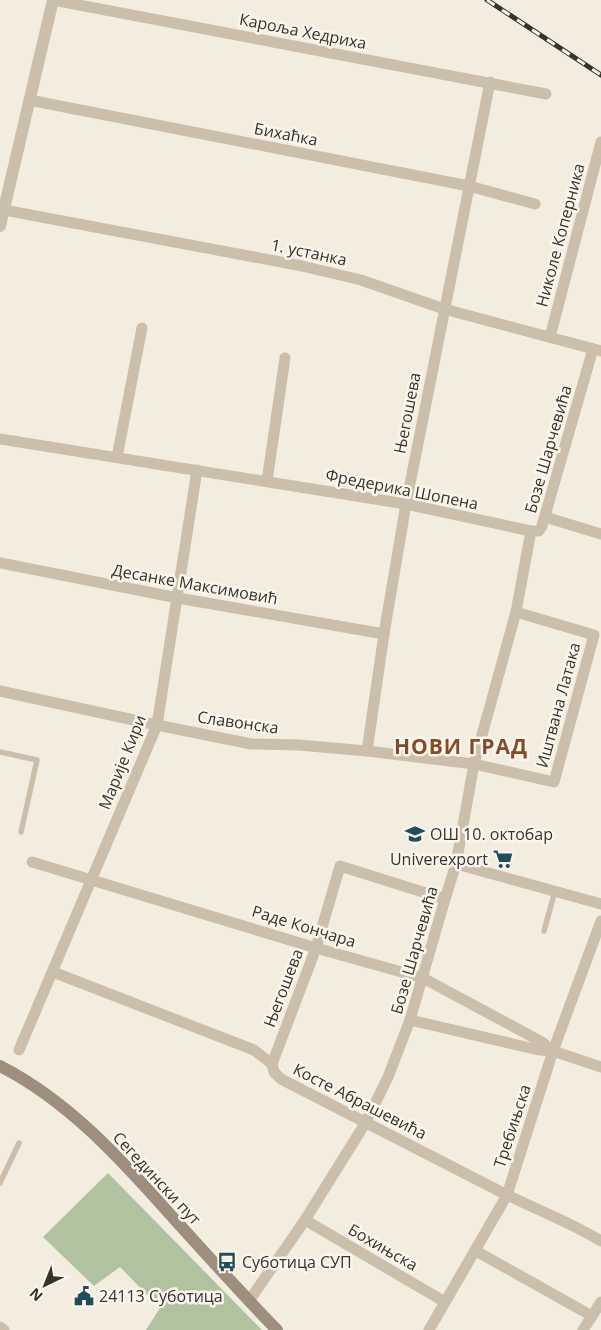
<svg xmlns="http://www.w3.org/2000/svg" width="601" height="1330" viewBox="0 0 601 1330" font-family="'Open Sans',sans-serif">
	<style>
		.green { fill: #b1c2a0 }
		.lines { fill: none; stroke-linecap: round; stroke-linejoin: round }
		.service { stroke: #cbbfac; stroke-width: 5.5 }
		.minor { stroke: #cbbfac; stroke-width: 11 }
		.tertiary { stroke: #cbbfac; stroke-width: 12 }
		.secondary { stroke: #9e8e7d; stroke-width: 12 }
		.rail-casing { stroke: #39312b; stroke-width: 5 }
		.rail { stroke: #faf6ed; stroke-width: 3; stroke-dasharray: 9; stroke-linecap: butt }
		.labels { text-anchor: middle; stroke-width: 5; stroke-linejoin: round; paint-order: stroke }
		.street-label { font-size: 16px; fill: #39312b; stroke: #faf6ed }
		.poi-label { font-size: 16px; fill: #39312b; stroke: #faf6ed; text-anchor: start }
		.district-label { font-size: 21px; font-weight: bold; letter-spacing: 1px; fill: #864b26; stroke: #faf6ed }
	</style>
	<rect width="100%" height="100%" fill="#f3ede0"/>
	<polygon class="green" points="108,1173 262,1330 146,1330 160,1308 120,1267 94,1286 43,1237"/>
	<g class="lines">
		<g class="service">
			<polyline points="0,752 37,760 21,832"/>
			<polyline points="544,931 555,891"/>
			<polyline points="0,1183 19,1143"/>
		</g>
		<g class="minor">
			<polyline points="53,0 546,94"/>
			<polyline points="29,100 469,186 535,204"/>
			<polyline points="4,210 302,266 361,280 444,309 601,351"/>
			<polyline points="550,337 601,142"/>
			<polyline points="0,439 406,504 531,531"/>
			<polyline points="117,457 142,328"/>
			<polyline points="267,481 285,358"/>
			<polyline points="545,517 601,534"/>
			<polyline points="0,563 178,598 384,634"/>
			<polyline points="0,691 157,725 251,744 299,745 367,751 474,764 554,782 594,635 516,612"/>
			<polyline points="367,751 384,634 406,504 490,82"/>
			<polyline points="32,862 316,948 423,978 542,1042 553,1051"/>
			<polyline points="456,864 601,904"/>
			<path d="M53,972L254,1050L272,1064L274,1072L281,1079C356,1117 430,1156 505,1194C537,1210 570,1222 601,1241"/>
			<polyline points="410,1020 539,1050 553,1051 601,1067"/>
			<polyline points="19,1050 157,725 197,470"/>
			<polyline points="272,1064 316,948 340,866 445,899"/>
			<polyline points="305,1220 445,1302"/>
			<polyline points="476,1251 592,1316"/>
			<polyline points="249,1301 305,1220 366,1122 388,1077 410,1020 445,899 456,864 474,764 516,612 531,531 539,531 542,526 593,349"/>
			<polyline points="0,1327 4,1330"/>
			<polyline points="429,1330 507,1195 553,1051 601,921"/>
			<polyline points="583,1330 601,1302"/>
		</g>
		<polyline class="tertiary" points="0,226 53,0"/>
		<path class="secondary" d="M0,1066C67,1100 119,1157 168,1212C204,1252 240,1292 277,1330"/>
		<defs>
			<polyline id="rail" points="487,0 601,75"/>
		</defs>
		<use href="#rail" class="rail-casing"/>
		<use href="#rail" class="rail"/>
	</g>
	<defs>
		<symbol id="school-bare" viewBox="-9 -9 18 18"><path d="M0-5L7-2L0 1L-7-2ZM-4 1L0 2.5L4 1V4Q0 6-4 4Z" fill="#214d5a" stroke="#faf6ed" stroke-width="2.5" paint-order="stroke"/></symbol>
		<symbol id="supermarket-bare" viewBox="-9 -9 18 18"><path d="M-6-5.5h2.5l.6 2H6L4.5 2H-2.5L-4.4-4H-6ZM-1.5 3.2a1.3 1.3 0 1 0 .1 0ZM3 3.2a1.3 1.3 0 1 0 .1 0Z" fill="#214d5a" stroke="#faf6ed" stroke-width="2.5" paint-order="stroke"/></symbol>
		<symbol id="bus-bare" viewBox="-9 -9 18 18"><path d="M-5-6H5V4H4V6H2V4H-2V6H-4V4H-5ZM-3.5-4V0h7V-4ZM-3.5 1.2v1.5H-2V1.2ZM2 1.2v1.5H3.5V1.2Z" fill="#214d5a" stroke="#faf6ed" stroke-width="2.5" paint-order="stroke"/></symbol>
		<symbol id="civic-bare" viewBox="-9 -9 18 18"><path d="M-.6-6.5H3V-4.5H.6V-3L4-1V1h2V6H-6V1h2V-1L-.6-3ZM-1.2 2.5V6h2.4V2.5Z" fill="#214d5a" stroke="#faf6ed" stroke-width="2.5" paint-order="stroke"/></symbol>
	</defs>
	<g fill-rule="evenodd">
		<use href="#school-bare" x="401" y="820" width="28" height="28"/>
		<use href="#supermarket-bare" x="489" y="845" width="28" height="28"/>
		<use href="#bus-bare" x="213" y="1248" width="28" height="28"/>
		<use href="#civic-bare" x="70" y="1282" width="28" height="28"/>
	</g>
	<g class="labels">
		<g class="street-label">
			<text transform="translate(303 31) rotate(11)" y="6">Кароља Хедриха</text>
			<text transform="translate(286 134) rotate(11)" y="6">Бихаћка</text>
			<text transform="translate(560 235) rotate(-75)" y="6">Николе Коперника</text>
			<text transform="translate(309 252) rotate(12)" y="6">1. устанка</text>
			<text transform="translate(407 413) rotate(-79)" y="6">Његошева</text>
			<text transform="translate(548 449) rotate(-74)" y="6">Бозе Шарчевића</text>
			<text transform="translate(402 489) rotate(11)" y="6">Фредерика Шопена</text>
			<text transform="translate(195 584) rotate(10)" y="6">Десанке Максимовић</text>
			<text transform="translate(558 705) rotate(-75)" y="6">Иштвана Латака</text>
			<text transform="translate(238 722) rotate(8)" y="6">Славонска</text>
			<text transform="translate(122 762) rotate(-68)" y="6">Марије Кири</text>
			<text transform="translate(304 926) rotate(17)" y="6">Раде Кончара</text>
			<text transform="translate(414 950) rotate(-74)" y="6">Бозе Шарчевића</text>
			<text transform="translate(283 988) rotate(-69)" y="6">Његошева</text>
			<text transform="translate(360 1101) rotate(27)" y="6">Косте Абрашевића</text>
			<text transform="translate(512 1126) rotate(-72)" y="6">Требињска</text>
			<text transform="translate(157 1178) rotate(47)" y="6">Сегедински пут</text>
			<text transform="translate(383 1247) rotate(30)" y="6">Бохињска</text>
		</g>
		<g class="poi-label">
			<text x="430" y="840">ОШ 10. октобар</text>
			<text x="488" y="865" text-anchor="end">Univerexport</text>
			<text x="242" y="1268">Суботица СУП</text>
			<text x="99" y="1302">24113 Суботица</text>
		</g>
		<g class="district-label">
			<text x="461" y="754">НОВИ ГРАД</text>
		</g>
	</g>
	<g transform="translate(45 1285) rotate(223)" stroke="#faf6ed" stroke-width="4" paint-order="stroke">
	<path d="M0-4L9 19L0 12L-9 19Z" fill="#39312b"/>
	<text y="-8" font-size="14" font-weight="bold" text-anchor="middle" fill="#39312b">N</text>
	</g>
</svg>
